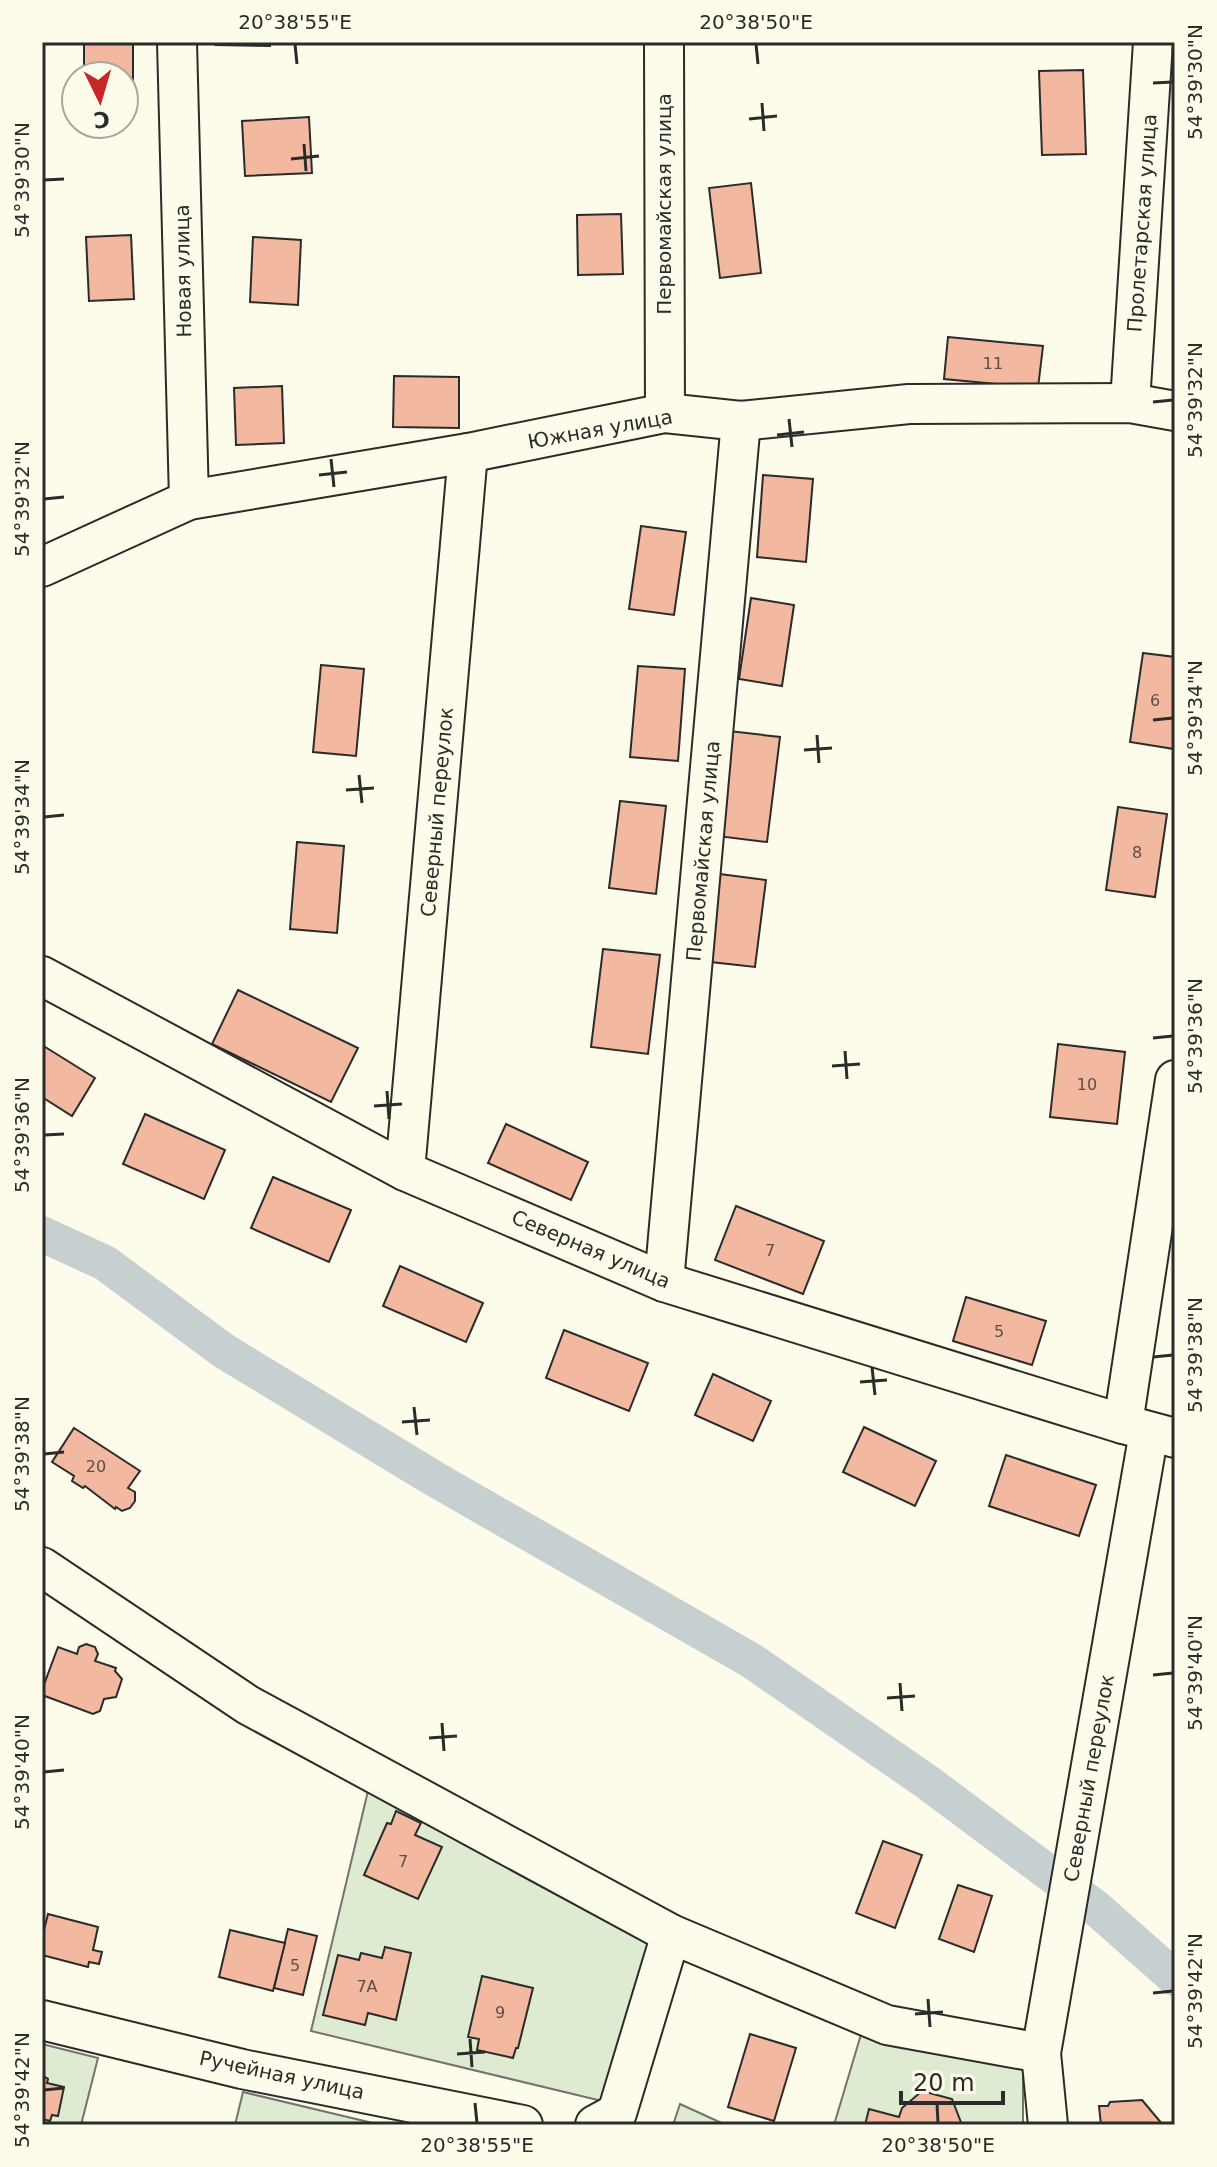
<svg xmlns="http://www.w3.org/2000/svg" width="1217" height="2167" viewBox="0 0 1217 2167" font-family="'DejaVu Sans',sans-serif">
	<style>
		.green { fill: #deebd1; stroke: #74746e; stroke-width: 2 }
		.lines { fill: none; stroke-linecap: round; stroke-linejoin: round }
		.canal { stroke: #c7d0d0; stroke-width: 36 }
		.building { fill: #f2b8a0; stroke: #2b2b2b; stroke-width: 2 }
		.minor-casing { stroke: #2b2b2b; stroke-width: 42 }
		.minor { stroke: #fdfbea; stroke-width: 38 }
		.ticks { fill: none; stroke: #2b2b2b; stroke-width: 3 }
		.labels { text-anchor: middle; stroke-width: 6; stroke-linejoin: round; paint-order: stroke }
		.number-label { font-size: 16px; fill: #5d4e48 }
		.street-label { font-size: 20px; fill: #2b2b2b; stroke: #fdfbea }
		.neatline { fill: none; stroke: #2b2b2b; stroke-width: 3 }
		.ticks-label { font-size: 20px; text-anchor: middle; fill: #2b2b2b }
	</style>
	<rect width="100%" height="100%" fill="#fdfbea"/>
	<g class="green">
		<polygon points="372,1774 662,1909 602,2101 311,2031"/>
		<polygon points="865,2021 1023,2064 1023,2125 834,2125"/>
		<polygon points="42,2044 98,2058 81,2125 42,2125"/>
		<polygon points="243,2092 381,2125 235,2125"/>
		<polygon points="680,2104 726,2125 673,2125"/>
	</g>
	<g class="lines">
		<polyline class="canal" points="42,1234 105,1263 224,1351 433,1478 752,1661 927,1782 1096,1908 1175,1978"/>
	</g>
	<g class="building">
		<polygon points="84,42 133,42 133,109 124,109 124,76 84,76"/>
		<polygon points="217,42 270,42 270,46 216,45"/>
		<polygon points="1083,70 1086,154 1042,155 1039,71"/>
		<polygon points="309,117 312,173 245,176 242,121"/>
		<polygon points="751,183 761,273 720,278 709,188"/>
		<polygon points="621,214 623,274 578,275 577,215"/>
		<polygon points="131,235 134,299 89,301 86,237"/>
		<polygon points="253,237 301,240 298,305 250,302"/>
		<polygon points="948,337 1043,346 1038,388 944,379"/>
		<polygon points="394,376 459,377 459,428 393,427"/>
		<polygon points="282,386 284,443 236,445 234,388"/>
		<polygon points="763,475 813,479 806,562 757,557"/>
		<polygon points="641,526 686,532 674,615 629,609"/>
		<polygon points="751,598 794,605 782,686 739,679"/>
		<polygon points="1143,653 1175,657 1174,749 1130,742"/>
		<polygon points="321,665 364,669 356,756 313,752"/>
		<polygon points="638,666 685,669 678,761 630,757"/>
		<polygon points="729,731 780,737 767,842 717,836"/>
		<polygon points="620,801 666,806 656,894 609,888"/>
		<polygon points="1118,807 1167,814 1155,897 1106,890"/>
		<polygon points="297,842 344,846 337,933 290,929"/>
		<polygon points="712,873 766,880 755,967 702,961"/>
		<polygon points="603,949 660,955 648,1054 591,1047"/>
		<polygon points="238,990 358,1048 331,1102 212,1044"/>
		<polygon points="1058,1044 1125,1052 1117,1124 1050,1117"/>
		<polygon points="42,1045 95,1078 72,1116 42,1097"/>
		<polygon points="145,1114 225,1150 204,1199 123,1164"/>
		<polygon points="506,1124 588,1162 571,1200 488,1163"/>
		<polygon points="273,1177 351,1210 329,1262 251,1228"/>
		<polygon points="736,1206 824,1241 803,1294 715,1260"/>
		<polygon points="400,1266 483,1303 466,1342 383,1306"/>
		<polygon points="966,1297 1046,1321 1032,1365 953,1341"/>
		<polygon points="564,1330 648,1363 629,1411 546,1378"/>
		<polygon points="713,1374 771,1401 753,1441 695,1415"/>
		<polygon points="864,1427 936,1461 915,1506 843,1472"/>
		<polygon points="74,1428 140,1471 128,1488 135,1492 135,1501 130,1508 122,1511 116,1507 115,1509 85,1486 83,1488 72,1481 74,1476 52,1462"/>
		<polygon points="1006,1455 1096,1485 1079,1536 989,1506"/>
		<polygon points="86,1644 95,1647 98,1654 95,1661 116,1668 115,1671 122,1679 116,1697 104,1699 100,1711 93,1714 42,1695 42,1690 58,1647 77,1654 79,1647"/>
		<polygon points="396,1811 421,1823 415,1835 442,1847 418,1899 364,1875 387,1823 391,1824"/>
		<polygon points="883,1841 922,1855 895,1928 856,1913"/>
		<polygon points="958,1885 992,1896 974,1952 939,1939"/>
		<polygon points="48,1914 98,1927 93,1950 102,1952 99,1964 89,1962 88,1967 42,1955 42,1938"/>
		<polygon points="288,1929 317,1936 303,1995 274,1988"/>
		<polygon points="230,1930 285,1943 273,1991 219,1977"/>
		<polygon points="385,1947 411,1953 396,2020 368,2013 365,2025 323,2015 338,1955 359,1960 361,1953 382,1958"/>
		<polygon points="482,1976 533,1988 518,2048 516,2048 513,2058 477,2050 479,2039 468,2037"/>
		<polygon points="750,2034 796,2048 774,2121 728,2107"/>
		<polygon points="42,2075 48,2079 47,2083 64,2087 58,2116 52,2115 50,2121 42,2119"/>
		<polygon points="922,2091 952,2099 962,2125 865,2125 869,2109 899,2117 902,2108"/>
		<polygon points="1142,2100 1163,2125 1101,2125 1099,2106 1108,2106 1110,2102"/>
	</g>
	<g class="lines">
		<defs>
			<g id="minor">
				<polyline points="177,42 189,500"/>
				<polyline points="664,42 665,413"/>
				<polyline points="1130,403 1153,42"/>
				<polyline points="42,567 189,500 468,453 665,413 741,421 909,404 1130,403 1175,411"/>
				<polyline points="42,976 405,1171 664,1282 1123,1424 1175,1438"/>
				<polyline points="405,1171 468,453"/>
				<polyline points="664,1282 741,421"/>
				<polyline points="1123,1424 1175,1080"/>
				<polyline points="42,1567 248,1705 671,1934 887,2025 1041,2053"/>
				<polyline points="42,2020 242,2069 523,2125"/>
				<polyline points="595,2125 617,2113 671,1934"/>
				<polyline points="1048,2125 1041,2053 1149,1432"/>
			</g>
		</defs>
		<use href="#minor" class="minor-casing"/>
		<use href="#minor" class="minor"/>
	</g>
	<path class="ticks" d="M295,44L297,64M756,44L758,64M1153,83L1173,82M762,103L764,131M749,119L777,116M304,144L306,171M291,159L319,156M44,180L64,179M1153,402L1173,400M789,419L792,447M777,435L804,432M331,459L334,487M319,475L347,472M44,499L64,497M1153,720L1173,718M817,735L819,763M804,750L832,748M359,775L362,803M346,790L374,788M44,817L64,815M1153,1038L1173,1036M845,1051L847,1079M832,1066L860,1064M387,1091L389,1119M374,1106L402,1104M44,1135L64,1134M1153,1357L1173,1355M872,1367L875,1395M860,1382L887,1380M414,1407L417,1435M402,1422L430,1420M44,1454L64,1452M1153,1675L1173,1673M900,1683L902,1711M887,1698L915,1696M442,1723L444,1751M429,1738L457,1736M44,1772L64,1770M1153,1993L1173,1991M928,1999L930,2027M915,2014L943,2012M470,2039L472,2067M457,2054L485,2052M44,2090L64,2088M475,2103L477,2123M937,2103L938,2123"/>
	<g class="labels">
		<g class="number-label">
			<text x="993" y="369">11</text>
			<text x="1155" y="706">6</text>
			<text x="1137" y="858">8</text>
			<text x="1087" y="1090">10</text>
			<text x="770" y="1256">7</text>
			<text x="999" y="1337">5</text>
			<text x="96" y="1472">20</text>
			<text x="403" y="1867">7</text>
			<text x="295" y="1971">5</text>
			<text x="367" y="1992">7А</text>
			<text x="500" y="2018">9</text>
		</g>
		<g class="street-label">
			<text transform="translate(664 204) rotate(-90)" y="7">Первомайская улица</text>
			<text transform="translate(1142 223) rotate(-86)" y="7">Пролетарская улица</text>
			<text transform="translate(183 271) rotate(-91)" y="7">Новая улица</text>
			<text transform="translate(600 429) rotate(-10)" y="7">Южная улица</text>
			<text transform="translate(437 812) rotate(-85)" y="7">Северный переулок</text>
			<text transform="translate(703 851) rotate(-85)" y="7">Первомайская улица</text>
			<text transform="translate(591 1249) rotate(23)" y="7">Северная улица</text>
			<text transform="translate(1089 1778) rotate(-80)" y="7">Северный переулок</text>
			<text transform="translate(282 2075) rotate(12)" y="7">Ручейная улица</text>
		</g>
	</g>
	<rect width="1217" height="2167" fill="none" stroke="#fdfbea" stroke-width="88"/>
	<g transform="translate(100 100) rotate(175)"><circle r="38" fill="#fdfbea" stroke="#a9a89e" stroke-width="2"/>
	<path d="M0-6L14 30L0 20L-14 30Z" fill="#c62828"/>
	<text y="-12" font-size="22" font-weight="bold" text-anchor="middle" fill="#2b2b2b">С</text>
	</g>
	<path d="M901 2091v12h102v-12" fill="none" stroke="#2b2b2b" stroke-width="4"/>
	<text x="913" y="2091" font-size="24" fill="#2b2b2b" stroke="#fdfbea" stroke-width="6" paint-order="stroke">20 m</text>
	<rect x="44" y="44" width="1129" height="2079" class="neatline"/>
	<g class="ticks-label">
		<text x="295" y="29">20°38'55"E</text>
		<text x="756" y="29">20°38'50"E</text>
		<text transform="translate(1195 82) rotate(-90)" y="7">54°39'30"N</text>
		<text transform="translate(22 180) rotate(-90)" y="7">54°39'30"N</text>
		<text transform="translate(1195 400) rotate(-90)" y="7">54°39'32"N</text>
		<text transform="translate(22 499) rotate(-90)" y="7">54°39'32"N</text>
		<text transform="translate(1195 718) rotate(-90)" y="7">54°39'34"N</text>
		<text transform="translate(22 817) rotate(-90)" y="7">54°39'34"N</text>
		<text transform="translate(1195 1036) rotate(-90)" y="7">54°39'36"N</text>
		<text transform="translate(22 1135) rotate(-90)" y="7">54°39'36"N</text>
		<text transform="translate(1195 1355) rotate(-90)" y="7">54°39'38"N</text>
		<text transform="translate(22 1454) rotate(-90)" y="7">54°39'38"N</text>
		<text transform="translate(1195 1673) rotate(-90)" y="7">54°39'40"N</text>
		<text transform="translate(22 1772) rotate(-90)" y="7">54°39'40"N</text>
		<text transform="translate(1195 1991) rotate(-90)" y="7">54°39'42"N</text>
		<text transform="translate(22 2090) rotate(-90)" y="7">54°39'42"N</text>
		<text x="477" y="2152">20°38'55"E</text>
		<text x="938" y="2152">20°38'50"E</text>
	</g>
</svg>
